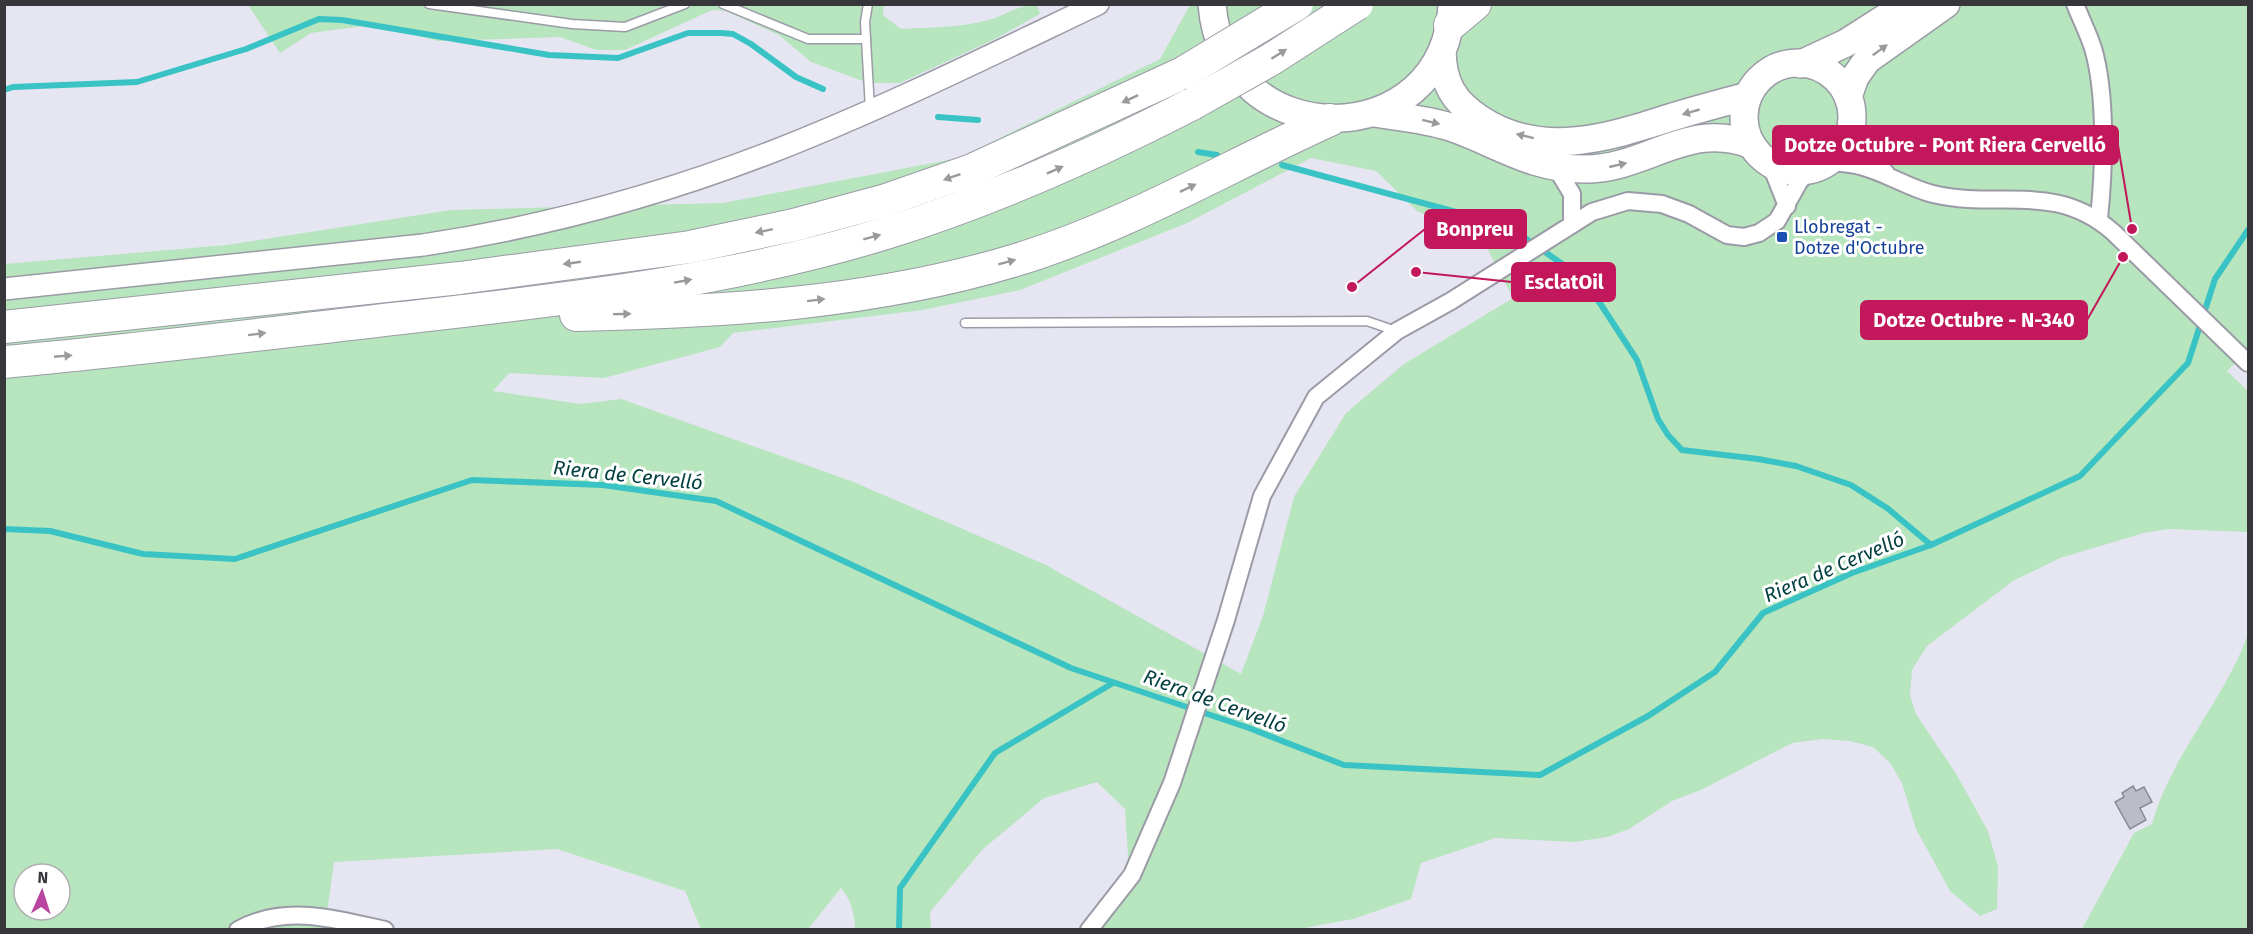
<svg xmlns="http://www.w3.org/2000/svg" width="2253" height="934" viewBox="0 0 2253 934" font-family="'Fira Sans',sans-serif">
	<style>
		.green { fill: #b7e5bd; fill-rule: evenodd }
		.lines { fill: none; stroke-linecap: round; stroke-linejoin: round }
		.stream { stroke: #3ac3c4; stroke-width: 6 }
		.building { fill: #bbbcc7; stroke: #898a95; stroke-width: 1.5 }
		.service-casing { stroke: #9a9ba6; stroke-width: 11 }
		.minor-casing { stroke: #9a9ba6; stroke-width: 20 }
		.tertiary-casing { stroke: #9a9ba6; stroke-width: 24 }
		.primary-casing { stroke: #9a9ba6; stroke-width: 30 }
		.motorway-casing { stroke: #9a9ba6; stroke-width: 34 }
		.service { stroke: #fff; stroke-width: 8 }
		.minor { stroke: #fff; stroke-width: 16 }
		.tertiary { stroke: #fff; stroke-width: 21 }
		.primary { stroke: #fff; stroke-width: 27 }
		.motorway { stroke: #fff; stroke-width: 32 }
		.motorway-bridge-casing { stroke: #9a9ba6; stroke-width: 34; stroke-linecap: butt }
		.motorway-bridge { stroke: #fff; stroke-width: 32 }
		.oneway { fill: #9a9a9d }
		.transit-dot { fill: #1a4fb4; stroke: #fff; stroke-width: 2 }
		.labels { text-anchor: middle; stroke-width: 6; stroke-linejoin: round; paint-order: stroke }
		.transit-label { font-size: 18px; fill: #164399; stroke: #fff; text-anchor: start }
		.water-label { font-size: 20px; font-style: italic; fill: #003e3f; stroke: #fff }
		.leader { fill: none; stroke: #c2185b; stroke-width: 2 }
		.callout-dot { fill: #c2185b; stroke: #fff; stroke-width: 2 }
		.callout { fill: #c2185b; stroke: #c2185b; stroke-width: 2 }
		.callout-label { font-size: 20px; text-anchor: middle; font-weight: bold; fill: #fff }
	</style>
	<rect width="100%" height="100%" fill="#e5e6f2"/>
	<g class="green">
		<path d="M884,4L883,15L901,29C930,27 960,28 989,20C1007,15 1017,5 1037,5L1040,14L995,39L900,83H868L811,62L779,35L726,11L712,10L625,50H596L560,37L439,41L371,25L311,33L280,53L248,5Z"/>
		<path d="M1190,5H2248V350L2227,371L2248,391V532L2168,529L2144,533L2060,558L2013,581L1927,646L1912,670L1910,695L1916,714L1955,772L1988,831L1998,867L1997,909L1980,916L1950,891L1916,829L1902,783L1890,763L1873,747L1850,741L1823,739L1792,743L1701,790L1672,801L1629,829L1607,837L1574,842L1495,838L1421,863L1411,899L1353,919L1299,929H1101L1130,886L1125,809L1097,782L1044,798L983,849L930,912L931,929H855C854,913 852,901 841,888L808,929H701L685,891L557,849L334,862L325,929L5,930V264L227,245L451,210L723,203L959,158L1160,59ZM1311,158L1376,171L1417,211L1476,239L1486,246L1513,298L1404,364L1346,413L1294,497L1263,616L1241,674L1044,564L851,481L621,399L580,404L493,391L509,373L604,378L720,347L733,333L922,310L1020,290L1187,223ZM24,874H60V910H24Z"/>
		<path d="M2248,634V929H2082L2134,833L2152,824C2171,755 2224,701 2248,634Z"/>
	</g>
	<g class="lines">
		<g class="stream">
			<polyline points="4,90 13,87 137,82 246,49 319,19 342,20 549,55 618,58 688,33 721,33 733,34 751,44 796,77 823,89"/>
			<polyline points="938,117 978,120"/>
			<polyline points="1198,152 1217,155"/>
			<polyline points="1282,165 1508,226 1565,266 1594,294 1637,360 1658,419 1668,435 1682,450 1758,459 1796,466 1851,485 1887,508 1931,545"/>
			<polyline points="4,529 50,531 143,554 235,559 472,480 603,485 716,501 1071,668 1249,728 1344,765 1540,775 1648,716 1715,672 1763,613 1852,573 1931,545 2080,476 2188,363 2215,279 2248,230"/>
			<polyline points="899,930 900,888 995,753 1113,683"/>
		</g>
	</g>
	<polygon class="building" points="2133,786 2136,791 2144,787 2152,802 2140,808 2146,820 2130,829 2115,802 2124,797 2122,793"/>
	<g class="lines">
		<defs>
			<g id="service">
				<polyline points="429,4 572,24 625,27 685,4"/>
				<polyline points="723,4 808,39 866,39"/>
				<polyline points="868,4 865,22 870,109"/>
				<polyline points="965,323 1367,321 1396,331"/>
			</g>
			<g id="minor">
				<path d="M2075,4C2081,19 2088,33 2093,48C2107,96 2104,170 2099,219"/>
				<polyline points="1852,123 1869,155 1886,173"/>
				<path d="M1828,162C1838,163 1850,163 1860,166C1885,172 1908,188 1933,194C2000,210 2054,181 2113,232L2248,363"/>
				<polyline points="1770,163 1787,206"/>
				<polyline points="1555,166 1572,194 1572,222"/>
				<path d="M238,930C284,904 336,919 385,930"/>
				<polyline points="1089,930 1132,875 1172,783 1226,620 1262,496 1316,397 1397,331 1451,301 1592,212 1628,201 1662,204 1689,214 1727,235 1744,237 1759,233 1777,221 1799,182 1809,170"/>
			</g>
			<path id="tertiary" d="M4,289L423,245C543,227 661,195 774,151C884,108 991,55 1098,4"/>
			<g id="primary">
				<path d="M1212,4C1224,157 1446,156 1452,4"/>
				<path d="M1442,52C1443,84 1454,102 1480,119C1540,159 1607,138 1669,118C1695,110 1721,103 1748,96"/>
				<circle cx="1798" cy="117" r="54"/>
				<polyline points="1801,64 1846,43 1907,4"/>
				<polyline points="1848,97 1855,77 1867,60 1946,4"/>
				<path d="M1374,113C1399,117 1425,119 1450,127C1497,143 1531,169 1584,169C1646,170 1688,119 1752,145"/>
			</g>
			<g id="motorway">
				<polyline points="1450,25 1475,4"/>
				<path d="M576,315C723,312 874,303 1016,260C1125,227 1226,167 1330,120"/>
				<polyline points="4,327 460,278 690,247 794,225 883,201 972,170 1183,73"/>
				<path d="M4,362C137,350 270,333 402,318C567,299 727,282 886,233C993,200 1093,155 1192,104"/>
			</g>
		</defs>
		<use href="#service" class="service-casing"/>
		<use href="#minor" class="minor-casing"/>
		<use href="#tertiary" class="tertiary-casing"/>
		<use href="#primary" class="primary-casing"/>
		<use href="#motorway" class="motorway-casing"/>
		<use href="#service" class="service"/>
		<use href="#minor" class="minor"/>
		<use href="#tertiary" class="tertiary"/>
		<use href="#primary" class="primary"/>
		<use href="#motorway" class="motorway"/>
		<defs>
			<g id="motorway-bridge">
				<polyline points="1183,73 1297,4"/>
				<polyline points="1192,104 1270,60 1357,4"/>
			</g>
		</defs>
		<use href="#motorway-bridge" class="motorway-bridge-casing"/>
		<use href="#motorway-bridge" class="motorway-bridge"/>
	</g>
	<defs><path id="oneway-solid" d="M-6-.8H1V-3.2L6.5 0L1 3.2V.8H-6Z" transform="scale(1.5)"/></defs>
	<g class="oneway">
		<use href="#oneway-solid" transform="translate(1880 50) rotate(-36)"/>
		<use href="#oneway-solid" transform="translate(1279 54) rotate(-32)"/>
		<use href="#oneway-solid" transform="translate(1130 99) rotate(155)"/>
		<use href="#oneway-solid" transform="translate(1691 112) rotate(164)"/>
		<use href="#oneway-solid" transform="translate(1431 122) rotate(14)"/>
		<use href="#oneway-solid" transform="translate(1525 136) rotate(-166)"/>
		<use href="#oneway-solid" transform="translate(1618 165) rotate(-13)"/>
		<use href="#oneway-solid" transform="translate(1055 170) rotate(-24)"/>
		<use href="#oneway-solid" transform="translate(952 177) rotate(161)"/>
		<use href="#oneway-solid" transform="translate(1188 188) rotate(-26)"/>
		<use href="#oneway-solid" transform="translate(764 231) rotate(168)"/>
		<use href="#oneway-solid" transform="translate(872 237) rotate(-15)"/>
		<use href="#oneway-solid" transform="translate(1007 262) rotate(-15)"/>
		<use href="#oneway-solid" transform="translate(572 263) rotate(172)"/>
		<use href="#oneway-solid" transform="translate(683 281) rotate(-10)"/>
		<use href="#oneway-solid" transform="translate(816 300) rotate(-7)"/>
		<use href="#oneway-solid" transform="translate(622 314) rotate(-1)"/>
		<use href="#oneway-solid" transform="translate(257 334) rotate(-7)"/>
		<use href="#oneway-solid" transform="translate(63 356) rotate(-5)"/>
	</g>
	<rect class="transit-dot" x="1776" y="231" width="12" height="12" rx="3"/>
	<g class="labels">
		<g class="transit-label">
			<text x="1794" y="233">Llobregat -<tspan x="1794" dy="21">Dotze d'Octubre</tspan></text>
		</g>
		<g class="water-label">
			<text transform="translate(628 475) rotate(6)" y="7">Riera de Cervelló</text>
			<text transform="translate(1834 567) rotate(-23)" y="7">Riera de Cervelló</text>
			<text transform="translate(1215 701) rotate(20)" y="7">Riera de Cervelló</text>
		</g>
	</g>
	<path class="leader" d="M2132 229L2118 145M1352 287L1425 229M1416 272L1512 282M2123 257L2087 320"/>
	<g class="callout-dot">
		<circle cx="2132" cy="229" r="6"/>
		<circle cx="1352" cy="287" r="6"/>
		<circle cx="1416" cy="272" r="6"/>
		<circle cx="2123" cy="257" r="6"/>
	</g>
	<g class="callout">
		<rect x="1773" y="126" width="345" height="38" rx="6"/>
		<rect x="1425" y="210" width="101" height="38" rx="6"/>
		<rect x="1512" y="263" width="103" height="38" rx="6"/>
		<rect x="1861" y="301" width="226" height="38" rx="6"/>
	</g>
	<g class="callout-label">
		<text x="1945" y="152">Dotze Octubre - Pont Riera Cervelló</text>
		<text x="1475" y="236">Bonpreu</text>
		<text x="1564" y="289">EsclatOil</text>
		<text x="1974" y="327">Dotze Octubre - N-340</text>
	</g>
	<rect width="2253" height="934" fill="none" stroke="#36363b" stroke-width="12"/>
	<g transform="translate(42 892) rotate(3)"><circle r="28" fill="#ffffff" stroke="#afafb1" stroke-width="1.5"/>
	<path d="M0-4.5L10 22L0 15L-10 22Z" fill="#b8459f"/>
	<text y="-9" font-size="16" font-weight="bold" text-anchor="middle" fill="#36363b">N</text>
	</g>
</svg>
